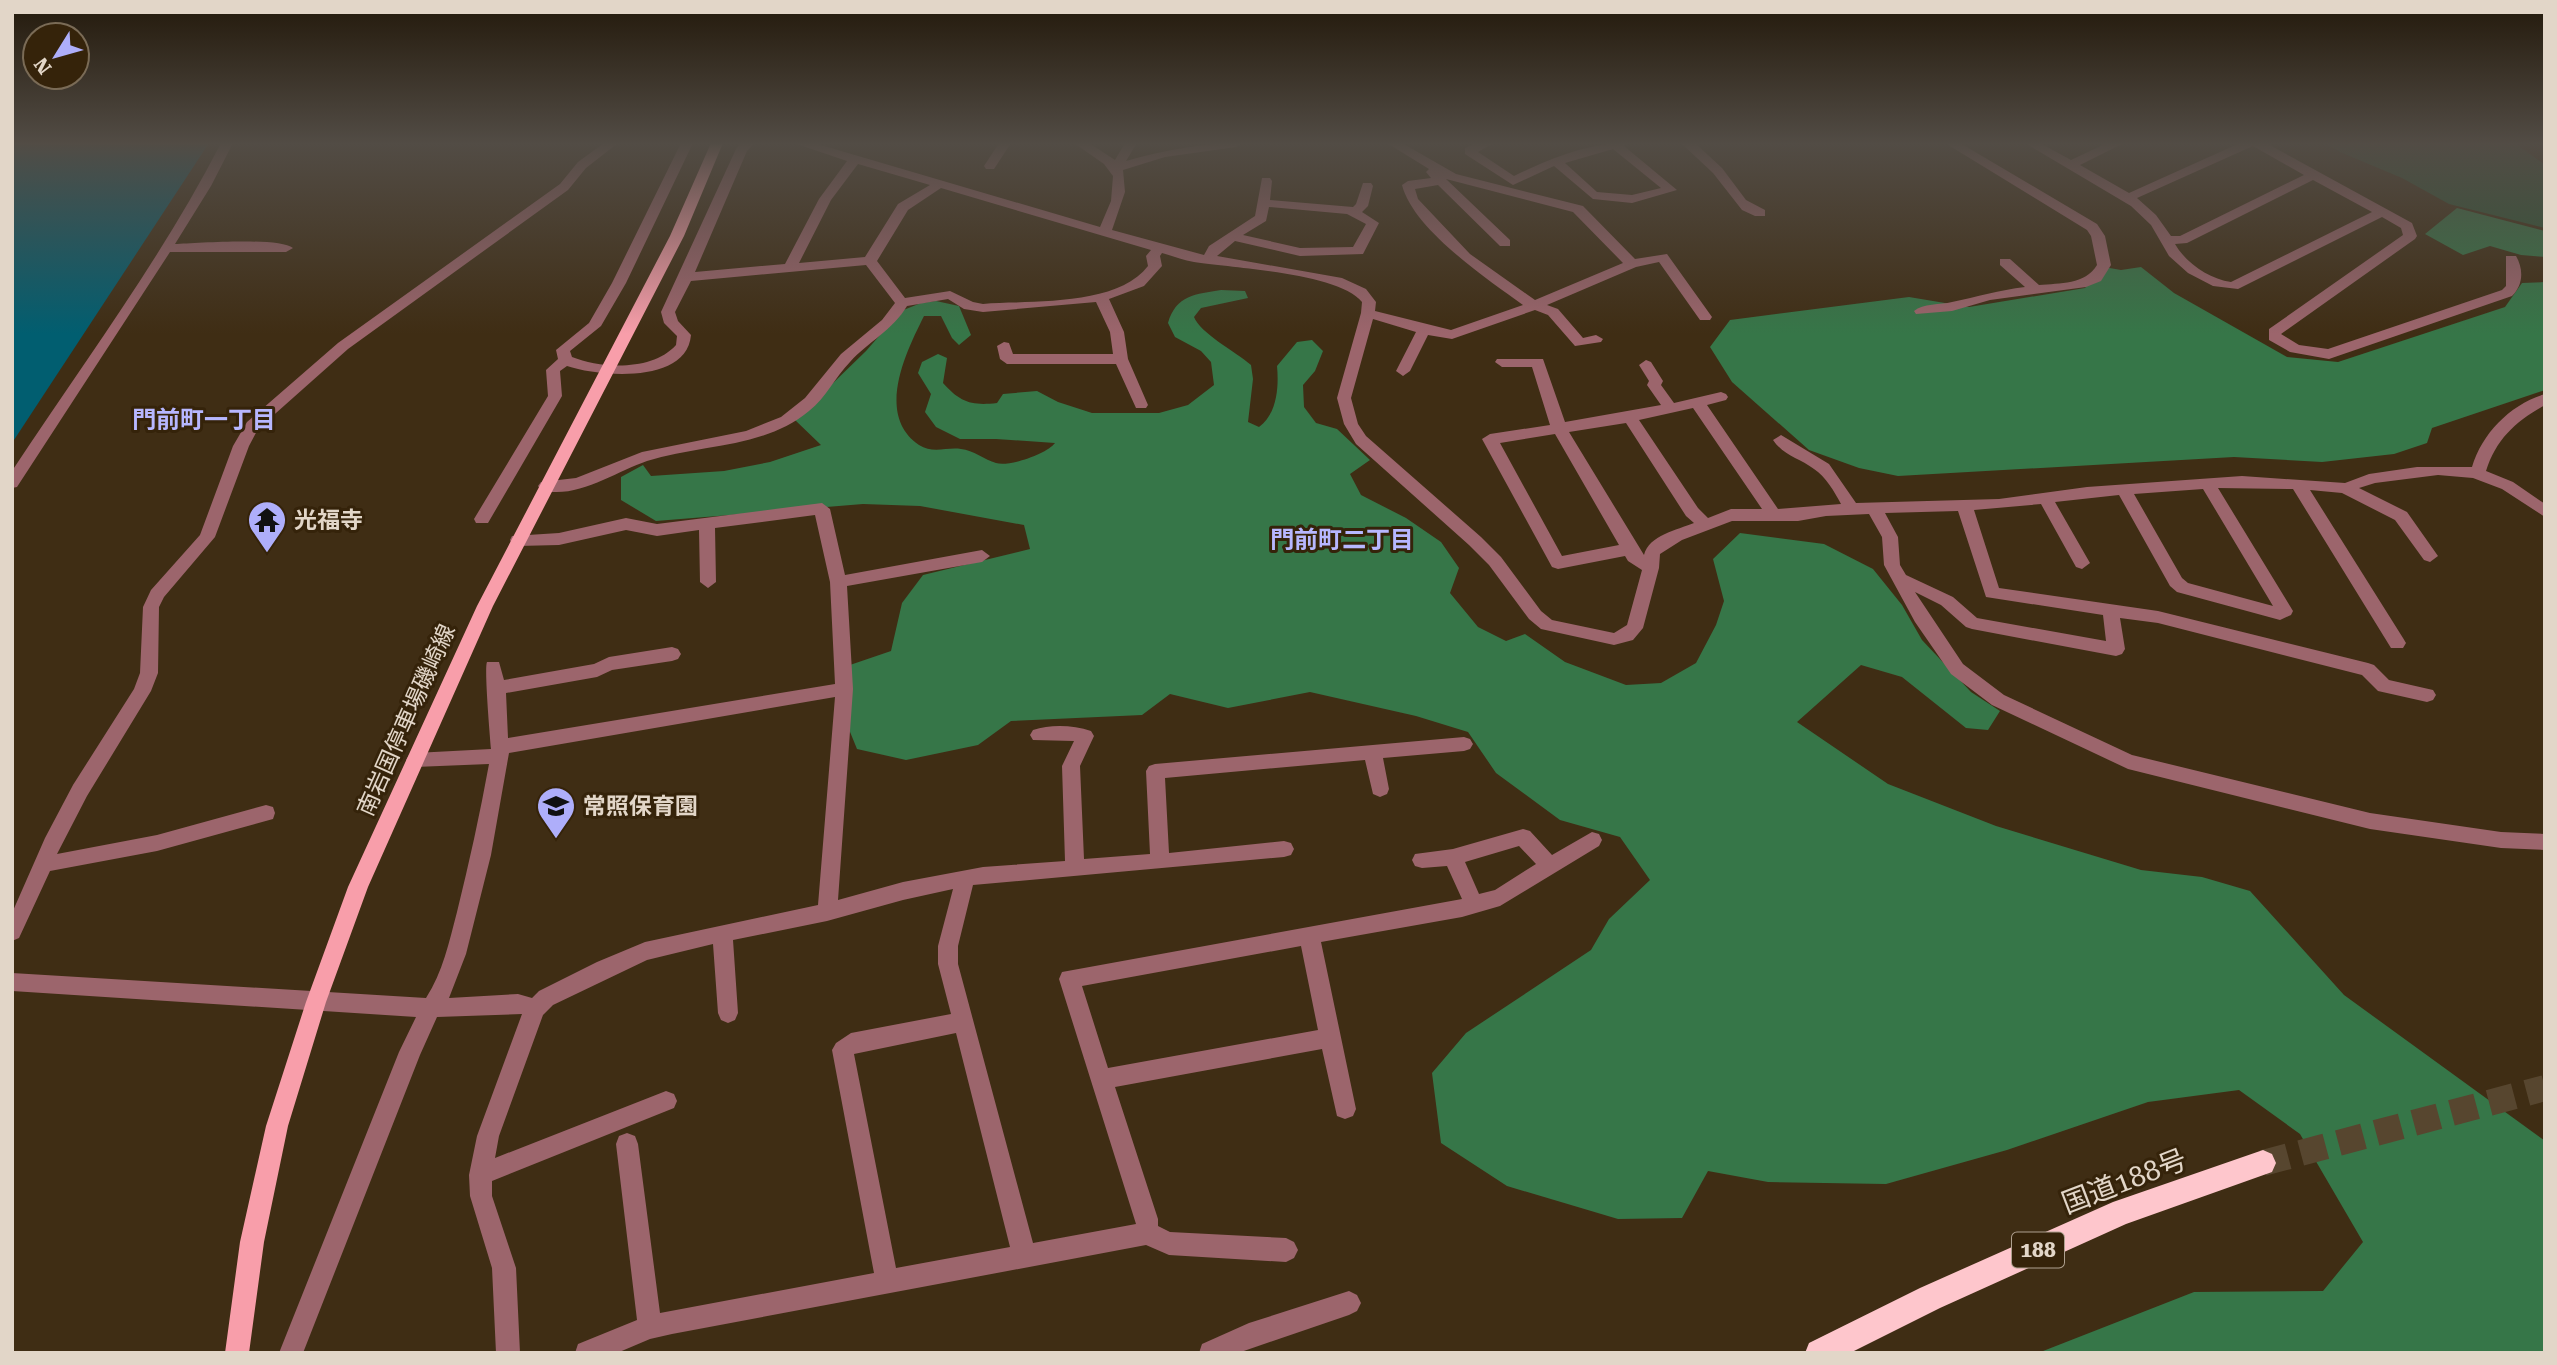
<svg xmlns="http://www.w3.org/2000/svg" width="2557" height="1365" viewBox="0 0 2557 1365" font-family="'Roboto Serif','Noto Sans JP',serif">
	<style>
		.green { fill: #2c5737 }
		.forest { fill: #367648 }
		.water { fill: #015e70 }
		.lines { fill: none; stroke-linecap: round; stroke-linejoin: round }
		.highway-tunnel { stroke: #57462f; stroke-width: 26; stroke-dasharray: 26 13; stroke-linecap: butt }
		.minor { fill: #9c656c; fill-rule: evenodd }
		.major { fill: #f89eaa; fill-rule: evenodd }
		.highway { fill: #fec6cc; fill-rule: evenodd }
		.labels { text-anchor: middle; stroke-width: 6; stroke-linejoin: round; paint-order: stroke }
		.shield { fill: #35230a; stroke: #aea08f; stroke-width: 2 }
		.shield-label { font-size: 21px; font-weight: bold; fill: #e2d6c8 }
		.poi-label { font-size: 23px; font-weight: bold; fill: #e2d6c8; stroke: #35230a; text-anchor: start }
		.street-label { font-size: 23px; fill: #e2d6c8; stroke: #35230a }
		.neighbourhood-label { font-size: 24px; font-weight: bold; fill: #b7b7ff; stroke: #35230a }
		.near-street-label { font-size: 28px; fill: #e2d6c8; stroke: #35230a }
	</style>
	<rect width="100%" height="100%" fill="#3f2d14"/>
	<polygon class="green" points="2325,143 2515,143 2545,165 2545,228 2449,204 2402,178 2340,152"/>
	<g class="forest">
		<polygon points="2457,208 2545,231 2545,257 2521,255 2490,246 2463,255 2425,234"/>
		<polygon points="2104,267 2121,270 2141,267 2174,293 2287,357 2338,362 2505,307 2522,283 2545,282 2545,390 2432,428 2427,443 2394,454 2322,462 2234,457 1898,476 1859,468 1809,450 1732,382 1710,347 1730,320 1909,297 1969,307 2085,288"/>
		<path d="M1221,290L1245,291L1248,298L1201,308L1194,317C1200,333 1236,352 1251,365L1253,379L1248,422L1259,427C1277,414 1279,387 1277,366L1297,342L1312,340L1323,351L1315,371L1303,385L1304,407L1316,423L1337,429L1370,460L1350,474L1361,495L1406,518L1441,542L1459,568L1450,593L1478,627L1506,641L1525,634L1565,662L1626,685L1661,683L1696,663L1716,625L1724,601L1713,559L1740,533L1824,544L1873,569L1902,605L1922,640L1971,692L2000,711L1988,730L1966,728L1902,677L1861,665L1797,722L1888,784L1996,826L2141,870L2202,877L2250,891L2344,995L2545,1141V1353H2038L2194,1292L2323,1291L2363,1242L2300,1134L2239,1090L2148,1102L2007,1150L1886,1184L1768,1182L1708,1171L1682,1218L1618,1219L1507,1186L1441,1143L1432,1073L1466,1033L1591,950L1609,919L1650,880L1620,837L1560,820L1496,773L1468,732L1416,716L1310,692L1228,708L1170,694L1142,715L1011,721L978,745L906,760L857,749L846,722L847,666L891,651L902,603L923,575L1030,549L1024,525L920,506L863,504L656,521L621,500V477L643,465L651,476L724,471L770,462L821,445L795,420L866,351L901,311L921,303L936,301L959,306L971,335L959,345L952,338L941,316H924C906,352 875,415 919,445C933,454 946,447 961,449C973,450 985,460 996,463C1009,467 1047,454 1055,443L996,439H960L936,427L925,412L931,394L918,373L922,362L938,354L947,358L943,383C960,402 971,406 997,403L1003,394L1037,391L1058,402L1092,413H1159L1188,405L1214,385L1211,362L1201,351L1175,337L1168,323C1176,295 1196,294 1221,290Z"/>
	</g>
	<polygon class="water" points="12,143 209,143 12,443"/>
	<g class="lines">
		<polyline class="highway-tunnel" points="2263,1163 2545,1088"/>
		<g class="minor">
			<path d="M221,143H233L211,186L175,244C197,243 279,237 293,248L286,252H170L17,487L12,488V471C83,363 162,258 221,143Z"/>
			<polygon points="604,143 618,143 586,168 568,190 348,349 258,429 249,446 215,537 164,597 159,607 158,673 151,691 87,796 57,854 157,835 266,805 273,807 275,813 273,819 157,851 50,871 19,938 12,941 12,913 45,838 73,785 134,689 140,673 143,607 151,590 200,535 233,446 247,422 338,343 560,184 578,162"/>
			<path d="M681,143H693L626,283L601,326L570,351L572,357C602,369 653,371 676,345L677,336L664,323L661,312L736,149L741,143H755L747,151L695,272L785,264L819,199L847,161L794,143H814L1100,227L1111,201L1113,176L1104,164L1074,143H1089L1115,160L1125,143H1137L1126,161C1165,150 1202,143 1242,143L1236,147L1165,157L1123,170L1125,192L1112,230L1204,255L1209,246L1255,216L1262,178H1270L1272,181L1270,200L1353,207L1356,204L1363,183H1371L1373,186L1368,206L1362,212L1379,223L1363,254L1300,256L1235,241L1217,256L1342,278L1366,289L1376,302L1375,311L1451,330L1523,305C1487,279 1413,229 1402,185L1408,181L1431,178L1426,172L1429,169L1387,143H1402L1456,174L1583,206L1635,259L1667,254L1712,317L1710,320H1700L1659,262L1636,267L1547,305L1558,309L1583,338L1596,335L1603,339L1601,342L1575,346L1548,315L1535,310L1452,339L1428,335L1410,371L1403,376L1396,371L1416,332L1373,319L1351,398L1358,424L1366,436L1481,537L1501,557L1541,611L1552,620L1614,633L1627,625L1642,570L1628,561L1625,556L1558,569L1552,567L1482,439L1490,434L1550,425L1532,367H1502L1495,362L1497,359H1543L1565,422L1661,405L1647,385L1649,381L1639,365L1646,360L1651,362L1663,381L1661,385L1674,403L1721,392L1726,394L1728,397L1726,400L1707,405L1778,509L1841,504C1834,491 1826,477 1814,469C1799,458 1784,456 1773,440L1781,435L1829,464L1856,503L1999,499L2087,487L2242,476L2345,483L2369,474L2417,467H2472C2482,433 2511,404 2545,394V405C2516,421 2496,439 2486,471L2513,482L2545,504V517L2502,489L2473,478L2438,475L2375,483L2359,488L2407,512L2438,556L2430,562L2424,560L2395,520L2342,493L2310,490L2403,638L2406,643L2403,648H2391L2293,489L2218,488L2293,611L2291,615L2280,620L2177,592L2170,586L2119,495L2055,502L2090,563L2082,569L2076,567L2041,504L1974,510L1999,588L2158,611L2368,663L2374,665L2389,680L2433,690L2436,695L2433,700L2427,702L2378,691L2362,675L2158,623L2120,618L2125,649L2122,654L2116,656L1972,629L1966,627L1941,605L1915,592L1963,664L2004,695L2132,755L2370,813L2501,832L2545,834V850L2501,848L2370,829L2128,769L1992,705L1951,674L1915,622L1884,565L1882,537L1869,514L1826,516L1798,521H1732L1682,540L1660,554L1659,568L1643,628L1633,640L1614,645L1541,629L1529,619L1489,565L1469,545L1356,444L1344,424L1337,398L1361,313L1362,302C1339,273 1232,268 1194,262C1183,260 1173,256 1162,253L1160,256L1162,266L1144,286L1109,299L1124,332L1128,359L1148,405L1146,408H1136L1116,364H1007L1000,359L997,346L1004,342L1009,343L1013,354H1113L1110,332L1096,302L983,312L964,309L948,299L907,306C893,330 868,342 850,362C835,377 826,398 809,411C763,449 701,444 647,461C615,472 576,500 541,490L538,486L541,482L576,478L642,452L746,431L781,417L805,398L841,354L882,320L895,303L866,265L691,281L675,312L678,321L691,335C687,384 600,377 567,366L560,371L562,396L488,523H476L474,519L548,396L546,370L558,359L556,350L589,323L612,283ZM858,164L930,185L898,204L865,257L799,263L831,200ZM1446,179L1573,212L1623,263L1535,300L1470,254L1418,199L1415,189L1438,185L1500,246H1510V240ZM941,188L1151,250L1146,256L1148,266C1117,307 1030,300 983,304L973,302L950,291L905,298L877,261L908,210ZM1269,207L1347,214L1366,224L1353,247L1300,248L1243,235L1266,221ZM1693,408L1762,509H1731L1708,518L1698,508L1639,420ZM1626,423L1686,516L1694,523C1677,530 1649,535 1644,555L1569,432ZM1555,434L1619,545L1562,556L1500,443ZM2203,489L2273,606L2188,583L2182,578L2134,494ZM1958,511L1986,597L2103,615L2106,641L1977,618L1953,597L1906,575L1900,565L1898,537L1885,513Z"/>
			<polygon points="999,143 1011,143 994,169 986,169 984,166"/>
			<path d="M1476,143H1493L1478,152L1514,176C1549,159 1587,143 1627,143L1624,146L1677,190L1632,203L1593,199L1554,166L1513,185L1465,154V148ZM1613,149L1661,188L1632,195L1597,192L1565,163Z"/>
			<polygon points="1681,143 1695,143 1722,168 1746,200 1765,210 1765,216 1755,216 1742,210 1713,173"/>
			<path d="M1945,143H1960L2097,224L2105,236L2111,265L2101,281L2086,287L1990,300L1952,311L1916,314L1914,311C1923,303 1940,305 1952,302C1977,297 1999,290 2025,287L2000,265V259H2010L2039,285C2060,283 2085,285 2097,265L2091,236L2087,230Z"/>
			<path d="M2025,143H2040L2071,160L2107,143H2124L2080,165L2129,193L2240,143H2266L2412,223L2417,236L2415,239L2281,334L2299,345L2328,349L2502,290L2506,286V256H2516C2524,270 2523,285 2512,296L2329,359L2290,352L2269,340V329L2403,235L2401,228L2382,217L2238,289L2213,286L2188,273L2169,256L2151,225L2131,206ZM2253,146L2304,175L2180,236H2171L2156,215L2137,198ZM2313,180L2372,212L2231,282C2209,279 2186,263 2175,244L2187,243Z"/>
			<path d="M822,503L830,509L845,575L982,550L990,556L982,562L847,586L853,689L838,900L903,882L983,867L1065,861L1062,766L1074,741L1033,740L1030,735L1033,730C1051,724 1073,725 1091,731L1094,736L1080,766L1084,859L1150,854L1146,771L1149,766L1155,764L1464,737L1470,739L1473,744L1470,749L1464,751L1383,758L1389,789L1387,794L1380,797L1373,794L1365,760L1165,778L1169,853L1284,841L1291,843L1294,849L1291,855L1284,857L973,885L958,946V964L1033,1243L1136,1224L1059,979L1062,972L1462,899L1447,866L1422,868L1415,866L1412,860L1415,854L1453,849L1523,829L1530,831L1552,855L1592,832L1599,834L1602,840L1599,846L1500,906L1462,917L1321,942L1356,1109L1353,1116L1345,1119L1337,1116L1322,1049L1115,1087L1158,1219V1226L1170,1232L1286,1238L1294,1242L1298,1250L1294,1258L1286,1262L1169,1255L1146,1245L672,1334L650,1339L617,1353H575L578,1344L637,1320L616,1144L619,1136L627,1133L635,1136L638,1144L660,1313L874,1273L832,1050L836,1043L851,1033L951,1014L938,964V946L953,889L903,900L827,921L733,940L738,1013L735,1020L728,1023L721,1020L718,1013L713,944L647,960L553,1005L543,1015L499,1136L495,1158L666,1091L674,1094L677,1101L674,1108L492,1181V1196L516,1268L520,1353H496L492,1268L470,1196L469,1175L477,1136L522,1014L437,1017L420,1055L303,1353H279L399,1052L416,1017L12,991V973L426,998C443,972 449,942 457,912C469,863 480,814 489,764L415,767L409,765L406,760L409,755L415,753L491,749C490,736 484,668 487,662H499L504,680L594,664L609,657L672,647L678,649L681,654L678,659L672,661L612,670L597,677L506,693L508,738L835,684L830,582L815,515L715,528L716,582L708,588L700,582L699,530L657,536L626,530L559,545L518,546L512,544L510,540L512,536L559,533L626,518L657,524ZM835,697L818,905L645,942L597,962L539,991L532,998L518,994L449,998L466,954L491,855L509,753ZM1519,846L1536,864L1495,890L1479,894L1465,862ZM1301,946L1318,1030L1108,1068L1082,986ZM956,1033L1010,1247L896,1268L854,1054Z"/>
			<polygon points="1349,1291 1357,1295 1361,1303 1357,1311 1349,1315 1238,1353 1199,1353 1202,1344 1249,1323"/>
		</g>
		<polygon class="major" points="711,143 723,143 684,236 493,606 368,887 326,1002 288,1126 264,1242 249,1353 225,1353 240,1242 266,1126 306,1002 348,887 477,606 670,236"/>
		<polygon class="highway" points="2263,1150 2272,1154 2276,1163 2272,1172 2126,1224 1940,1308 1850,1353 1805,1353 1809,1343 1920,1288 2113,1202"/>
	</g>
	<linearGradient id="sky" x2="0" y2="1"><stop stop-color="#23190b"/><stop offset="0.43" stop-color="#524c45"/><stop offset="1" stop-color="#524c45" stop-opacity="0"/></linearGradient>
	<rect width="2557" height="334" fill="url(#sky)"/>
	<defs>
		<symbol id="temple-pin" viewBox="-11 -11 22 30"><path d="M0 17L-7.5 6A9.5 9.5 0 1 1 7.5 6Z" fill="#aeaefa" stroke="#35230a"/><path d="M0-6L5-2H3V0L6.5 2.5H4V6H1.5V3h-3V6H-4V2.5H-6.5L-3 0V-2H-5Z" fill="#111"/></symbol>
		<symbol id="school-pin" viewBox="-11 -11 22 30"><path d="M0 17L-7.5 6A9.5 9.5 0 1 1 7.5 6Z" fill="#aeaefa" stroke="#35230a"/><path d="M0-5L7-2L0 1L-7-2ZM-4 1L0 2.5L4 1V4Q0 6-4 4Z" fill="#111"/></symbol>
	</defs>
	<g fill-rule="evenodd">
		<use href="#temple-pin" x="245" y="498" width="44" height="60"/>
		<use href="#school-pin" x="534" y="784" width="44" height="60"/>
	</g>
	<g class="labels">
		<rect class="shield" x="2012" y="1232.5" width="52" height="35" rx="5"/>
		<g class="shield-label">
			<text x="2038" y="1257">188</text>
		</g>
		<g class="poi-label">
			<text x="294" y="528">光福寺</text>
			<text x="583" y="814">常照保育園</text>
		</g>
		<g class="street-label">
			<text transform="translate(406 720) rotate(-66)" y="8">南岩国停車場磯崎線</text>
		</g>
		<g class="neighbourhood-label">
			<text x="204" y="428">門前町一丁目</text>
			<text x="1342" y="548">門前町二丁目</text>
		</g>
		<g class="near-street-label">
			<text transform="translate(2124 1181) rotate(-21)" y="10">国道188号</text>
		</g>
	</g>
	<rect width="2557" height="1365" fill="none" stroke="#e2d6c8" stroke-width="28"/>
	<g transform="translate(56 56) rotate(233)"><circle r="33" fill="#35230a" stroke="#7a6b56" stroke-width="2"/>
	<path d="M0-5L12 26L0 18L-12 26Z" fill="#aeaefa"/>
	<text y="-10" font-size="19" font-weight="bold" text-anchor="middle" fill="#e2d6c8">N</text>
	</g>
</svg>
